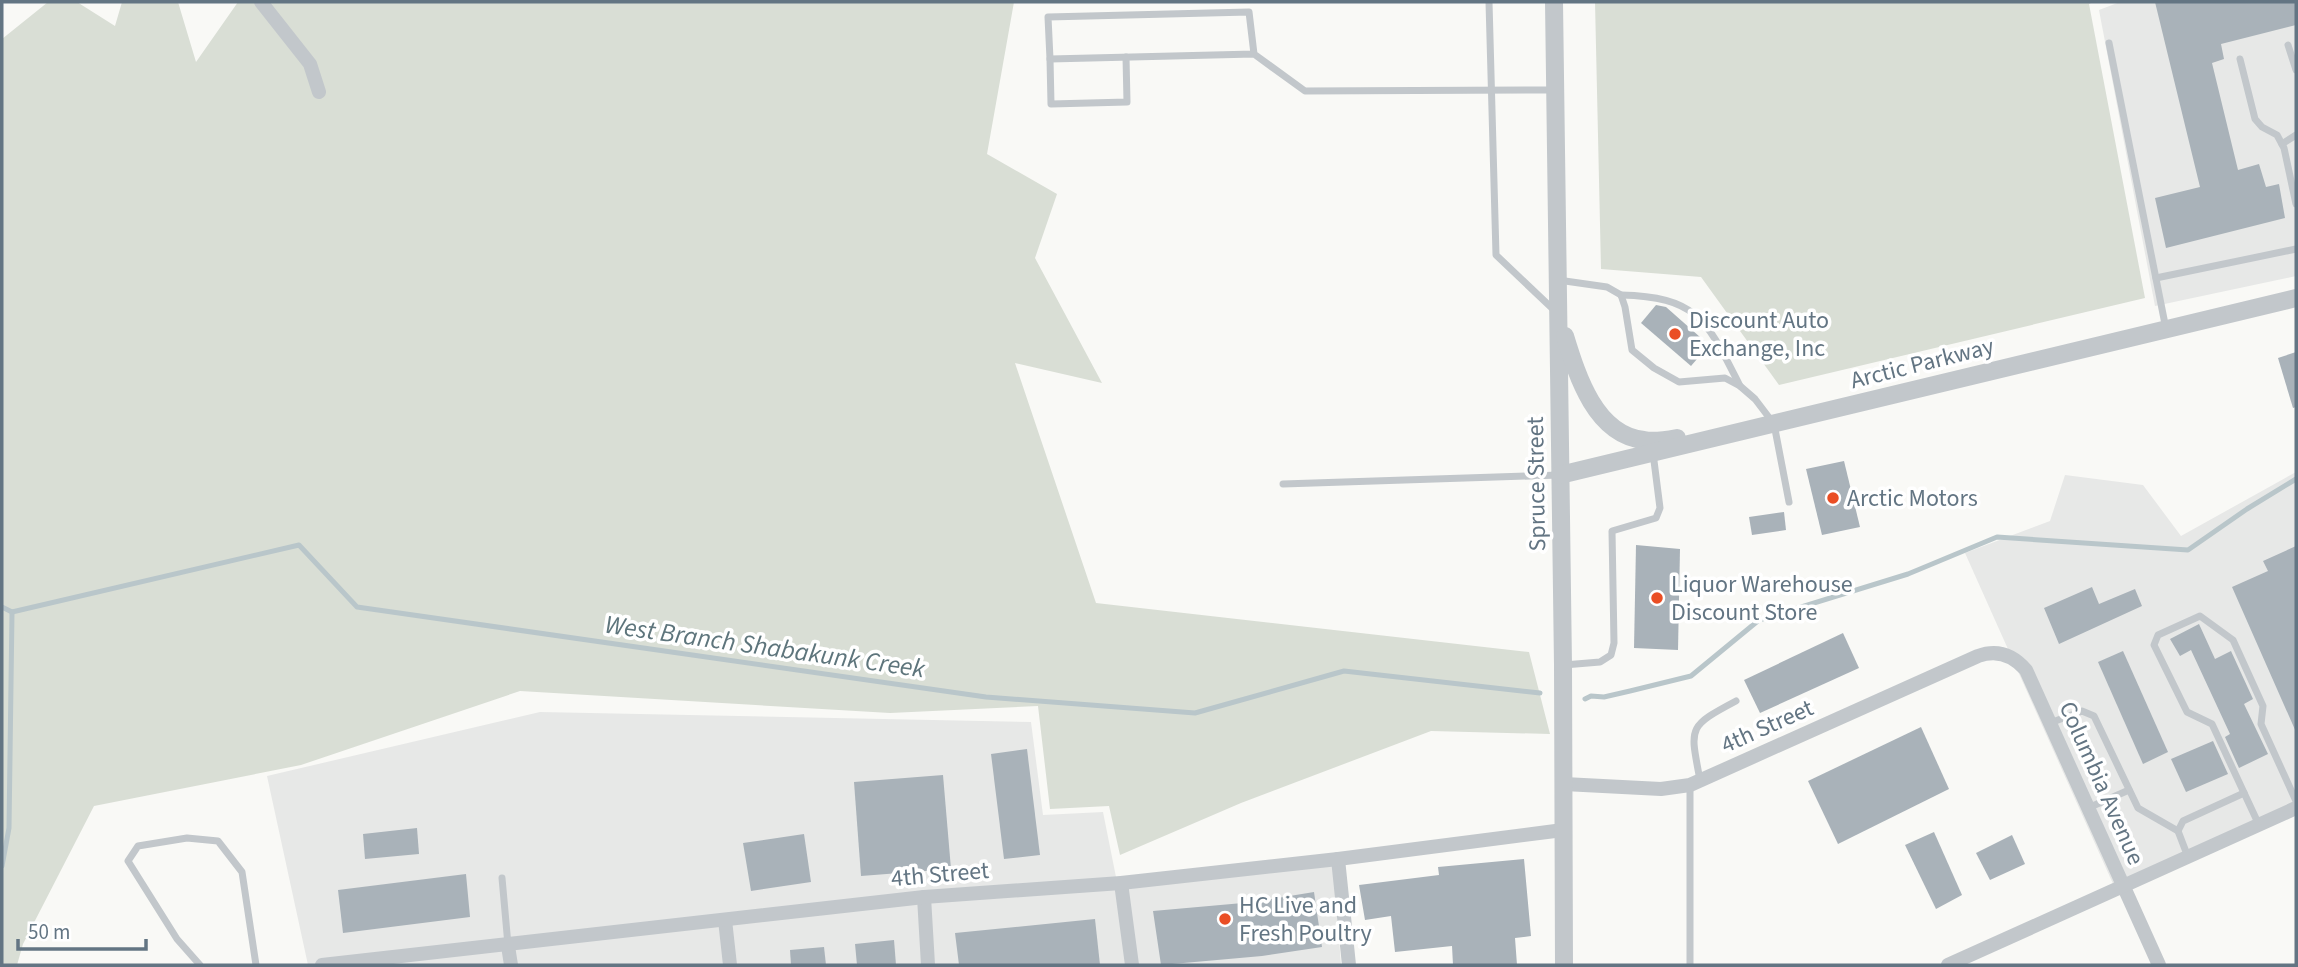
<svg xmlns="http://www.w3.org/2000/svg" width="2298" height="967" viewBox="0 0 2298 967" font-family="'Source Sans 3',sans-serif">
	<style>
		.built { fill: #e7e8e7 }
		.green { fill: #d9ded5 }
		.lines { fill: none; stroke-linecap: round; stroke-linejoin: round }
		.stream { stroke: #b9c6ca; stroke-width: 5 }
		.building { fill: #a9b2b9 }
		.service { stroke: #c2c7cb; stroke-width: 7 }
		.minor { stroke: #c2c7cb; stroke-width: 14 }
		.tertiary { stroke: #c2c7cb; stroke-width: 18 }
		.poi-dot { fill: #ea4e25; stroke: #fff; stroke-width: 2.5 }
		.labels { text-anchor: middle; stroke-width: 7; stroke-linejoin: round; paint-order: stroke }
		.poi-label { font-size: 24px; fill: #637583; stroke: #fff; text-anchor: start }
		.street-label { font-size: 24px; fill: #637583; stroke: #fff }
		.water-label { font-size: 26px; font-style: italic; fill: #5e757c; stroke: #fff }
	</style>
	<rect width="100%" height="100%" fill="#f9f9f6"/>
	<g class="built">
		<polygon points="2120,2 2296,2 2296,276 2155,306 2099,10"/>
		<polygon points="2296,472 2296,815 2118,895 1965,553 2050,521 2065,475 2143,485 2181,536"/>
		<polygon points="540,712 1031,722 1043,815 1103,812 1117,882 1333,861 1341,965 308,965 267,776"/>
	</g>
	<g class="green">
		<polygon points="48,2 77,2 115,26 122,2 178,2 196,62 238,2 1014,2 987,154 1057,194 1035,258 1102,383 1015,363 1096,603 1529,652 1550,734 1431,731 1241,803 1120,855 1109,806 1050,809 1038,706 890,713 520,691 301,765 94,806 23,944 17,965 2,965 2,39"/>
		<polygon points="1595,2 2093,2 2089,4 2145,298 1779,385 1701,277 1601,269"/>
	</g>
	<g class="lines">
		<g class="stream">
			<polyline points="2,607 12,612"/>
			<polyline points="12,612 299,545 357,607 986,697 1195,713 1344,671 1540,693"/>
			<polyline points="1585,699 1591,696 1604,697 1630,691 1691,676 1759,620 1908,574 1997,537 2188,550 2247,509 2296,479"/>
			<polyline points="2,866 9,828 12,612"/>
		</g>
	</g>
	<g class="building">
		<polygon points="2155,2 2296,2 2296,25 2221,44 2224,59 2212,63 2238,170 2259,164 2266,187 2279,184 2285,218 2166,248 2155,198 2200,187"/>
		<polygon points="1656,305 1666,307 1709,345 1691,366 1641,323"/>
		<polygon points="2296,352 2296,407 2293,408 2278,358"/>
		<polygon points="1844,461 1860,527 1822,535 1806,469"/>
		<polygon points="1784,512 1786,530 1752,535 1749,517"/>
		<polygon points="1636,545 1680,549 1678,650 1634,648"/>
		<polygon points="2296,546 2296,732 2232,587 2268,571 2263,561"/>
		<polygon points="2092,587 2099,604 2135,589 2142,606 2059,644 2044,608"/>
		<polygon points="2199,624 2215,659 2231,651 2253,699 2244,704 2268,754 2239,768 2225,737 2230,734 2191,650 2180,656 2170,639"/>
		<polygon points="1843,633 1859,668 1760,713 1744,680"/>
		<polygon points="2123,651 2168,752 2143,764 2098,662"/>
		<polygon points="1921,727 1949,789 1838,844 1808,781"/>
		<polygon points="2213,741 2228,774 2186,792 2171,759"/>
		<polygon points="1027,749 1040,855 1004,859 991,754"/>
		<polygon points="943,775 951,869 861,876 854,782"/>
		<polygon points="417,828 419,854 365,859 363,834"/>
		<polygon points="1934,832 1962,895 1936,909 1905,845"/>
		<polygon points="804,834 811,882 751,891 743,843"/>
		<polygon points="2012,835 2025,864 1990,880 1976,853"/>
		<polygon points="1524,859 1531,936 1515,938 1517,965 1453,965 1452,946 1395,952 1391,916 1365,920 1359,885 1439,875 1438,867"/>
		<polygon points="466,874 470,917 343,933 338,890"/>
		<polygon points="1314,892 1322,947 1262,956 1161,965 1153,911 1254,902"/>
		<polygon points="1095,919 1100,965 959,965 955,933"/>
		<polygon points="894,940 896,965 857,965 855,944"/>
		<polygon points="824,947 826,965 791,965 790,950"/>
	</g>
	<g class="lines">
		<g class="service">
			<polyline points="1489,2 1496,255 1555,311"/>
			<polyline points="2109,43 2166,329"/>
			<polyline points="2288,45 2296,70"/>
			<polyline points="1254,54 1249,12 1048,17 1050,59 1254,54 1305,91 1555,90"/>
			<polyline points="1050,59 1051,104 1127,102 1126,57"/>
			<polyline points="2240,59 2255,119 2262,127 2277,135 2284,148 2296,204"/>
			<polyline points="2282,144 2296,135"/>
			<polyline points="2156,278 2296,249"/>
			<polyline points="1558,280 1607,287 1621,295 1625,307 1632,350 1654,368 1679,382 1725,378 1740,386 1755,399 1774,424 1789,502"/>
			<path d="M1621,295C1699,297 1707,321 1740,386"/>
			<polyline points="1283,484 1559,475"/>
			<polyline points="1564,665 1600,662 1611,655 1614,643 1612,531 1656,518 1660,508 1653,453"/>
			<polyline points="2050,723 2082,711 2094,716 2138,808 2178,831"/>
			<path d="M1700,780C1690,727 1687,727 1736,701"/>
			<polyline points="1690,785 1690,965"/>
			<polyline points="2088,808 2129,790"/>
			<polyline points="2259,825 2212,724 2187,712 2154,645 2158,635 2200,616 2233,640 2263,706 2261,724 2296,801"/>
			<polyline points="2188,857 2178,831 2183,821 2244,793"/>
			<polyline points="502,878 508,945"/>
			<polyline points="200,965 177,939 128,861 138,846 187,838 218,841 242,872 256,965"/>
		</g>
		<g class="minor">
			<polyline points="261,2 310,64 319,92"/>
			<path d="M1564,784L1661,789L1690,785L1978,656C1997,649 2013,655 2026,670L2159,965"/>
			<polyline points="1338,859 1349,965"/>
			<polyline points="1121,883 1132,965"/>
			<polyline points="924,897 928,965"/>
			<polyline points="725,920 730,965"/>
			<polyline points="508,946 511,965"/>
			<polyline points="322,965 924,897 1121,883 1338,859 1563,830"/>
			<polyline points="1948,965 2296,808"/>
		</g>
		<g class="tertiary">
			<polyline points="1554,2 1563,665 1564,965"/>
			<path d="M1565,336C1577,375 1595,435 1644,440C1654,442 1666,440 1677,438"/>
			<polyline points="1560,475 2296,298"/>
		</g>
	</g>
	<g class="poi-dot">
		<circle cx="1675" cy="334" r="7"/>
		<circle cx="1833" cy="498" r="7"/>
		<circle cx="1657" cy="598" r="7"/>
		<circle cx="1225" cy="919" r="7"/>
	</g>
	<g class="labels">
		<g class="poi-label">
			<text x="1689" y="328">Discount Auto<tspan x="1689" dy="28">Exchange, Inc</tspan></text>
			<text x="1847" y="506">Arctic Motors</text>
			<text x="1671" y="592">Liquor Warehouse<tspan x="1671" dy="28">Discount Store</tspan></text>
			<text x="1239" y="913">HC Live and<tspan x="1239" dy="28">Fresh Poultry</tspan></text>
		</g>
		<g class="street-label">
			<text transform="translate(1922 363) rotate(-14)" y="8">Arctic Parkway</text>
			<text transform="translate(1536 484) rotate(-91)" y="8">Spruce Street</text>
			<text transform="translate(1767 726) rotate(-24)" y="8">4th Street</text>
			<text transform="translate(2102 783) rotate(66)" y="8">Columbia Avenue</text>
			<text transform="translate(940 874) rotate(-5)" y="8">4th Street</text>
		</g>
		<g class="water-label">
			<text transform="translate(765 646) rotate(8)" y="9">West Branch Shabakunk Creek</text>
		</g>
	</g>
	<rect width="2298" height="967" fill="none" stroke="#637583" stroke-width="7"/>
	<path d="M18 939v10h128v-10" fill="none" stroke="#637583" stroke-width="3.5"/>
	<text x="28" y="939" font-size="21" fill="#637583" stroke="#ffffff" stroke-width="5" paint-order="stroke">50 m</text>
</svg>
